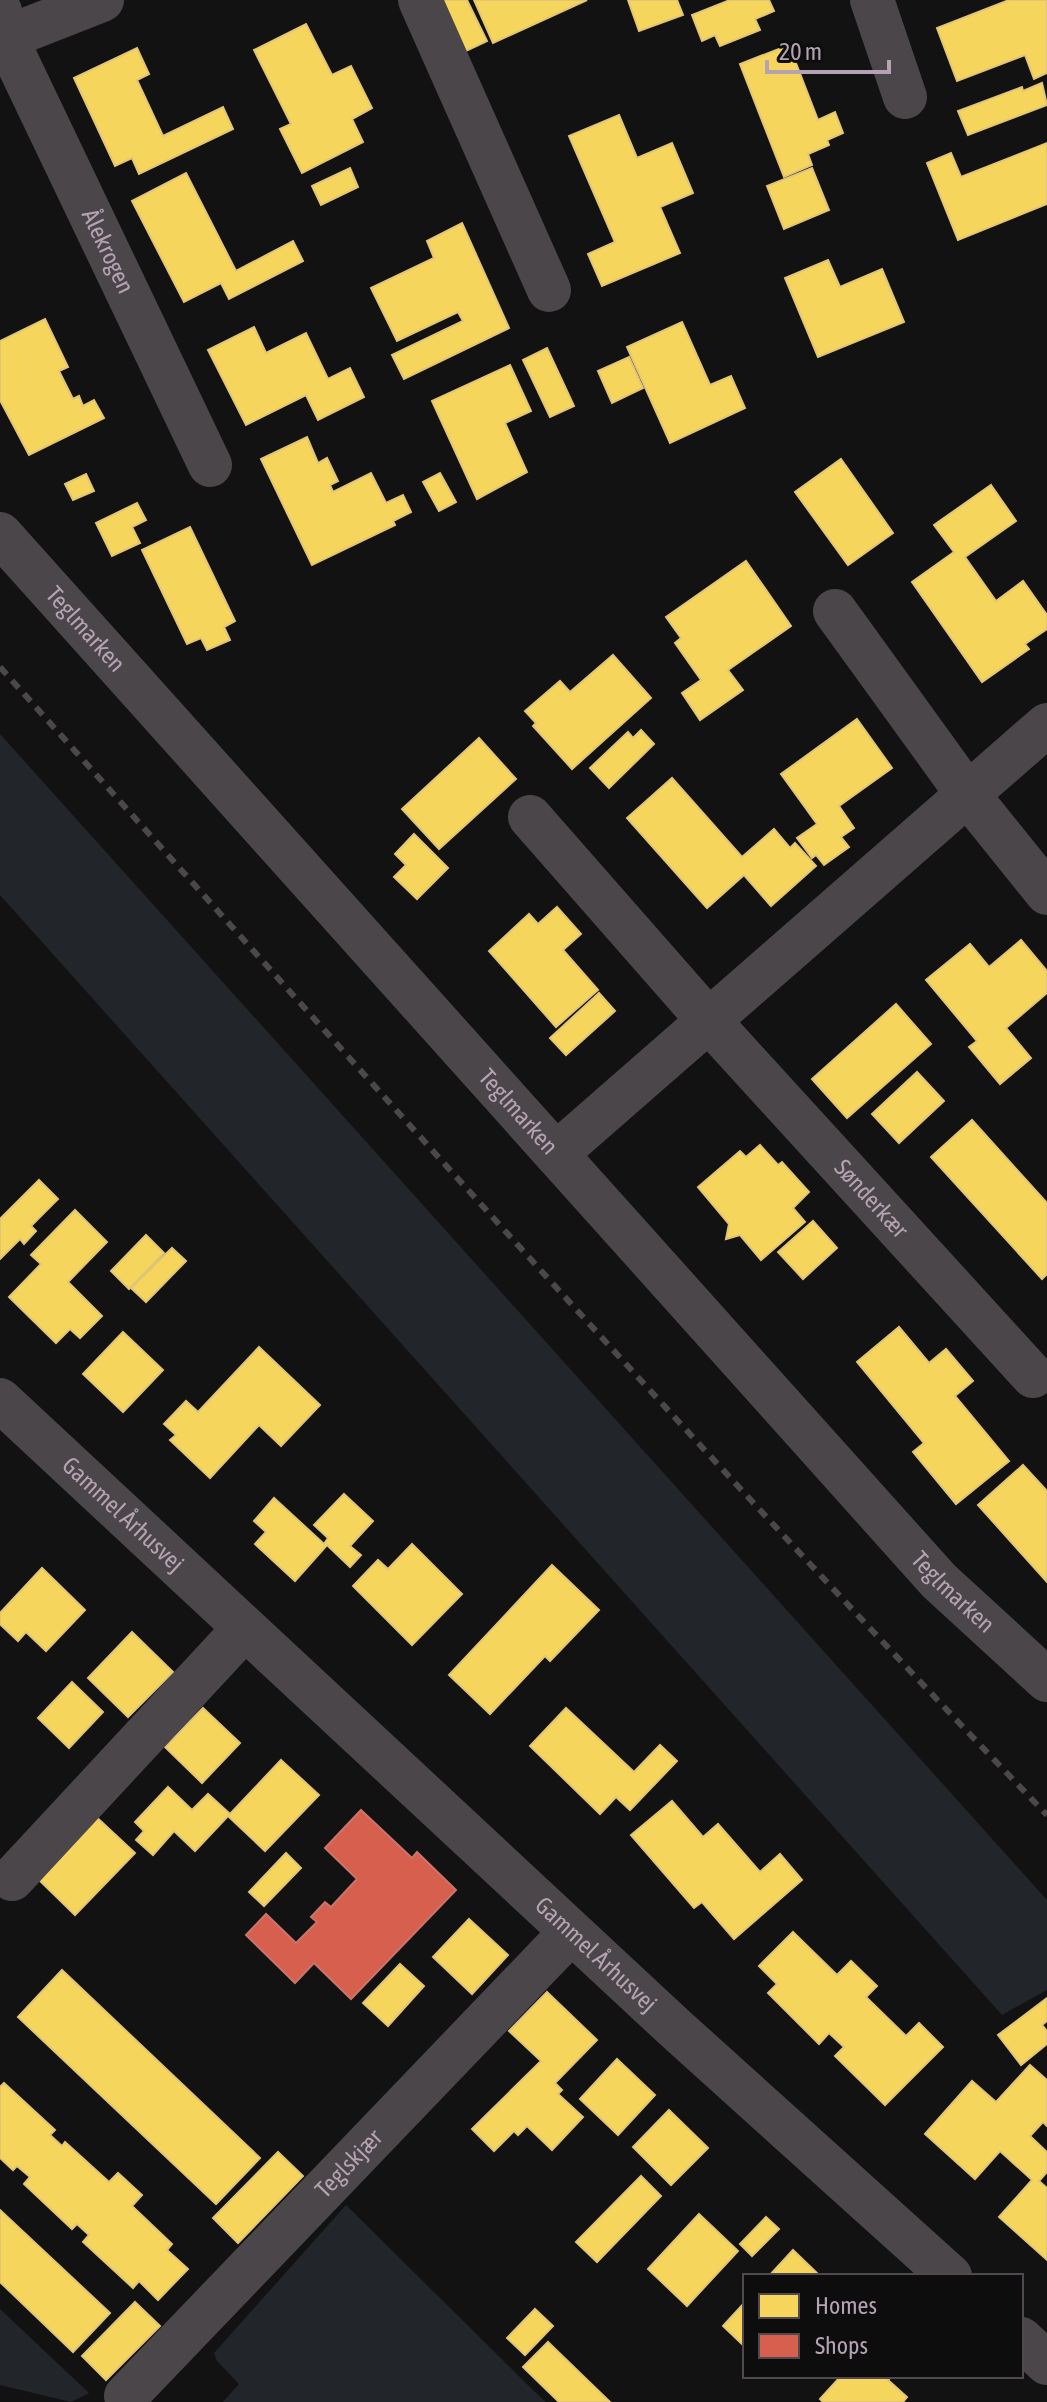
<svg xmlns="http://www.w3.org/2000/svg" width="1047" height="2402" viewBox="0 0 1047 2402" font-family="'Asap Condensed',sans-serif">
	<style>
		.green { fill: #22252a }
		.homes { fill: #f6d55c; stroke: #e2c676; stroke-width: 2 }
		.shops { fill: #d6604d; stroke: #cc746b; stroke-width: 2 }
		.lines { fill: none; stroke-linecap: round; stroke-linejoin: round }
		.minor { stroke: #4b4649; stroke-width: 44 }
		.rail { stroke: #4c474a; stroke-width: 6; stroke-dasharray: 10 8; stroke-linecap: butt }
		.labels { text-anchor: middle; stroke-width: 8; stroke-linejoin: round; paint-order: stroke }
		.street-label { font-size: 24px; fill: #b5a2b2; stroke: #0e0d0e }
	</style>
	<rect width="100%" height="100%" fill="#131213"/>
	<g class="green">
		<polygon points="0,734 1047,1900 1047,1990 1002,2015 0,895"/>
		<polygon points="346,2205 535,2392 546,2402 223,2402 239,2384 217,2361 214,2353"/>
		<polygon points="0,2309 89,2393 71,2402 0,2385"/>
	</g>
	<g class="homes">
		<polygon points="438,0 467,0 487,41 457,55"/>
		<polygon points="474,0 587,0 493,43"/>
		<polygon points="628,0 677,0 683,15 639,31"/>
		<polygon points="730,0 769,0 774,11 755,19 760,30 720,46 715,35 702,41 692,15"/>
		<polygon points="1009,0 1047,0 1047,73 1034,79 1025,55 957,81 937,28"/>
		<polygon points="306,24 332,75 351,66 372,108 352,119 363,142 302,173 280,129 291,124 254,50"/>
		<polygon points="789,45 818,120 835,112 843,133 827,140 829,145 808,154 812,165 784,177 740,64"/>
		<polygon points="137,48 149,74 137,80 163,136 223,107 233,129 139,174 132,158 115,166 74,78"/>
		<polygon points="1042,83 1047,105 968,135 958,111 1022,87 1023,91"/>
		<polygon points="619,115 637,158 672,143 693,193 660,207 680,253 602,286 588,254 615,242 569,136"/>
		<polygon points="1047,143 1047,204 958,240 927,163 951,153 961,177"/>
		<polygon points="350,168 358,187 321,205 312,186"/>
		<polygon points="812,168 829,210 784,229 767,186"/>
		<polygon points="186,173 236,271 293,241 303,261 229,299 221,283 184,302 132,201"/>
		<polygon points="462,223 509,328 404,379 392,355 463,321 458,312 397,341 371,288 434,258 427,241"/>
		<polygon points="828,260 840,287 882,269 904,322 818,357 785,278"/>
		<polygon points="45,319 68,367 59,371 73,399 79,396 83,406 94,400 104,418 29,455 0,400 0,341"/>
		<polygon points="682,322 710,385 731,376 745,408 670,443 627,347"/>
		<polygon points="254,327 266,353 306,333 328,379 350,368 364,397 318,420 306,395 246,425 208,350"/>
		<polygon points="547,348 574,406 550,417 523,360"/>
		<polygon points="629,357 643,388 612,403 598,371"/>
		<polygon points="510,365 531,411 505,423 527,472 477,499 432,401"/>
		<polygon points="307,437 318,463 327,458 338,481 330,485 333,492 371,473 386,503 403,495 411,512 393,521 395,525 312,565 261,459"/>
		<polygon points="841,459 893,533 848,565 795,492"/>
		<polygon points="440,473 456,502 439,511 423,482"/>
		<polygon points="86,474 94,491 73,500 65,484"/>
		<polygon points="991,485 1016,521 965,557 996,601 1023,581 1047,615 1047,629 1025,644 1029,649 982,682 912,582 954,552 934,525"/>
		<polygon points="137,503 146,520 132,527 140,543 112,556 96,523"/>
		<polygon points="190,527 235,621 224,627 230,640 207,650 201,638 187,644 142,550"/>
		<polygon points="746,561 791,626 728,670 743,690 700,720 682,693 701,680 675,643 681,638 666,617"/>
		<polygon points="613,655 651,698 572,769 533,726 536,723 525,711 560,681 570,692"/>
		<polygon points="857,719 892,768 839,806 854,828 841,837 849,847 824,865 816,855 812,858 797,838 817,824 781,774"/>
		<polygon points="641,730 654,744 609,788 590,768 628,732 633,738"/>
		<polygon points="479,738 516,779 439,849 402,809"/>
		<polygon points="672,778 742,857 774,829 790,848 795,843 816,866 771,906 744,875 707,908 627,818"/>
		<polygon points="414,834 448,868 417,899 394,877 406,865 395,854"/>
		<polygon points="557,907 581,934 563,950 598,990 556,1027 489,951 529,914 538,924"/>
		<polygon points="1021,940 1047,971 1047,993 1006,1028 1031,1058 1000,1084 969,1047 977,1041 926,980 970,944 989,967"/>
		<polygon points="599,993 615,1011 566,1055 550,1038"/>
		<polygon points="896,1004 931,1044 847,1118 812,1079"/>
		<polygon points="917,1072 944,1101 899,1143 872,1114"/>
		<polygon points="972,1120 1047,1203 1047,1274 1042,1279 931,1157"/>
		<polygon points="760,1145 778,1165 782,1162 809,1192 793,1208 805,1222 761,1260 740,1235 726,1239 729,1224 698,1187 740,1151 746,1157"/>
		<polygon points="39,1180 58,1199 31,1226 36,1231 24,1244 20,1239 0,1259 0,1219"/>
		<polygon points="75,1210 107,1242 68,1282 102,1316 80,1338 70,1329 56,1343 9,1297 41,1264 31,1255"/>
		<polygon points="813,1221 837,1248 803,1279 778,1252"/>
		<polygon points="146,1235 164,1253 129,1289 111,1271"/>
		<polygon points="172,1248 186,1261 146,1302 131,1288"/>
		<polygon points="899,1327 929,1363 946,1349 973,1381 955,1396 1009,1461 956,1504 913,1452 924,1443 857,1362"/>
		<polygon points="123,1332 163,1370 123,1412 83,1374"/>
		<polygon points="259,1347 320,1405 281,1446 259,1425 210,1478 170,1440 176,1435 164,1424 186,1401 198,1412"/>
		<polygon points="1023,1465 1047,1491 1047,1582 978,1505"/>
		<polygon points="344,1494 373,1521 350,1546 361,1555 350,1567 327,1545 295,1581 255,1544 266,1532 254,1521 274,1498 324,1544 328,1538 314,1525"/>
		<polygon points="412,1544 462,1594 412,1645 353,1586 378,1560 388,1569"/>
		<polygon points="552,1565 599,1610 550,1661 545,1656 490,1714 449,1675"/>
		<polygon points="42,1568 85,1610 46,1651 26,1632 18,1641 0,1624 0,1613"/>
		<polygon points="132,1632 173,1672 128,1717 88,1678"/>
		<polygon points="72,1682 103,1712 69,1748 38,1718"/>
		<polygon points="203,1708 240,1743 202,1783 165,1747"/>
		<polygon points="566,1708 634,1772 660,1745 677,1761 630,1810 616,1797 600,1814 530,1746"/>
		<polygon points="281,1760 319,1795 265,1851 228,1816 195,1851 174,1831 153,1855 136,1840 144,1831 135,1822 168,1787 192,1810 208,1794 230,1814"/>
		<polygon points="672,1801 703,1837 718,1824 760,1872 780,1854 802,1880 734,1939 702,1902 694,1908 631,1835"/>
		<polygon points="92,1813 135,1853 75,1915 34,1875"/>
		<polygon points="286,1853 301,1868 264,1906 249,1892"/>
		<polygon points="469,1919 508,1955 472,1994 433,1957"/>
		<polygon points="793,1932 837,1975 851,1961 877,1986 866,1997 906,2036 919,2023 943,2047 885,2105 835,2056 844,2047 829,2033 819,2044 768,1993 777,1984 759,1966"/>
		<polygon points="400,1964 424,1986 388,2026 363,2003"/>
		<polygon points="62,1970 260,2158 216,2204 18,2017"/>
		<polygon points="547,1992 597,2040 555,2083 562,2090 558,2094 583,2117 552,2150 527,2126 518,2135 514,2131 494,2151 472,2129 541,2061 509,2031"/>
		<polygon points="1047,1998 1047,2021 1042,2025 1047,2031 1047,2044 1021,2065 998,2035"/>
		<polygon points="617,2059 655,2095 618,2135 580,2099"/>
		<polygon points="1030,2065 1047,2080 1047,2126 1043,2122 1030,2136 1047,2152 1047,2172 1039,2181 1047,2188 1047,2260 999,2217 1032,2180 1000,2151 975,2179 925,2134 972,2081 996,2102"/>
		<polygon points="4,2083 55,2130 50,2135 62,2146 65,2142 109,2182 118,2173 142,2195 132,2206 172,2244 167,2250 188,2269 158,2300 139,2281 133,2288 83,2242 89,2235 77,2224 72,2229 24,2184 30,2177 17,2166 13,2170 0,2158 0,2087"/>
		<polygon points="669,2110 708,2148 671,2185 633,2147"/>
		<polygon points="278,2152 303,2176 238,2243 213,2218"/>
		<polygon points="641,2176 661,2196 597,2262 576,2242"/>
		<polygon points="0,2210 110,2313 73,2352 0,2282"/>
		<polygon points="699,2214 738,2251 687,2306 648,2269"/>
		<polygon points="766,2217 779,2229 752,2256 740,2244"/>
		<polygon points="793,2250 820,2276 769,2276"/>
		<polygon points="135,2302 160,2326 106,2380 82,2356"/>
		<polygon points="745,2302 745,2347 723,2326"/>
		<polygon points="535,2309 553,2326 525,2355 507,2338"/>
		<polygon points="548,2342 610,2402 559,2402 523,2367"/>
		<polygon points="841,2376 892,2376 888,2380 907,2397 903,2402 823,2402 820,2399"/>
	</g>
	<polygon class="shops" points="361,1810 412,1858 417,1852 456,1890 351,1999 314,1963 295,1983 246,1935 266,1914 296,1943 317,1922 311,1917 325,1902 331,1907 357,1879 325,1848"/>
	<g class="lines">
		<g class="minor">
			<polyline points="420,0 549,290"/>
			<polyline points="872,0 905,97"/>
			<path id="s1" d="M0,11L6,38L210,465"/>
			<polyline points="0,40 102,0"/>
			<path id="s2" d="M0,534L939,1581L1047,1680"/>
			<polyline points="835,611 968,795 1047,893"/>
			<path id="s3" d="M530,817L709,1021L1033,1376"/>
			<polyline points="556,1154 1047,725"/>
			<path id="s4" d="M0,1400L676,2029L950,2276"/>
			<polyline points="12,1879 244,1629"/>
			<polyline points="1021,2339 1047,2363"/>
			<path id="s5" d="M126,2396L571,1932"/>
		</g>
		<path class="rail" d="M0,667C345,1053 688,1441 1047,1815"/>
	</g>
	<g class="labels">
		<g class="street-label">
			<text dy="8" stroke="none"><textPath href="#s1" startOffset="264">Ålekrogen</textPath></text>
			<text dy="8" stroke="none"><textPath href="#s2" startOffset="128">Teglmarken</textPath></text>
			<text dy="8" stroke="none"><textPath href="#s2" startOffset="776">Teglmarken</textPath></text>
			<text dy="8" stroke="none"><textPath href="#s3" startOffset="512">Sønderkær</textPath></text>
			<text dy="8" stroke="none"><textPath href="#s4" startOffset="168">Gammel Århusvej</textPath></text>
			<text dy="8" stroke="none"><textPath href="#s2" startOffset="1424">Teglmarken</textPath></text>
			<text dy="8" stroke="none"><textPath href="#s4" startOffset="814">Gammel Århusvej</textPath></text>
			<text dy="8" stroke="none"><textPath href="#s5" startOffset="322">Teglskjær</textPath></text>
		</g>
	</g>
	<rect x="743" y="2274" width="280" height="104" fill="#0e0d0e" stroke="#514950" stroke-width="2"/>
	<rect x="759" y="2294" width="40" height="24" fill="#f6d55c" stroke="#514950" stroke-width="2"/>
	<text x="815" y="2314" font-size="24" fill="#b5a2b2">Homes</text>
	<rect x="759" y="2334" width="40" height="24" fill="#d6604d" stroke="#514950" stroke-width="2"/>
	<text x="815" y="2354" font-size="24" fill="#b5a2b2">Shops</text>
	<path d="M767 60v12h122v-12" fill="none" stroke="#b5a2b2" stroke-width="4"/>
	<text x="779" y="60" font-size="24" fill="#b5a2b2" stroke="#0e0d0e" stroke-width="6" paint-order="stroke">20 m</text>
</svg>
